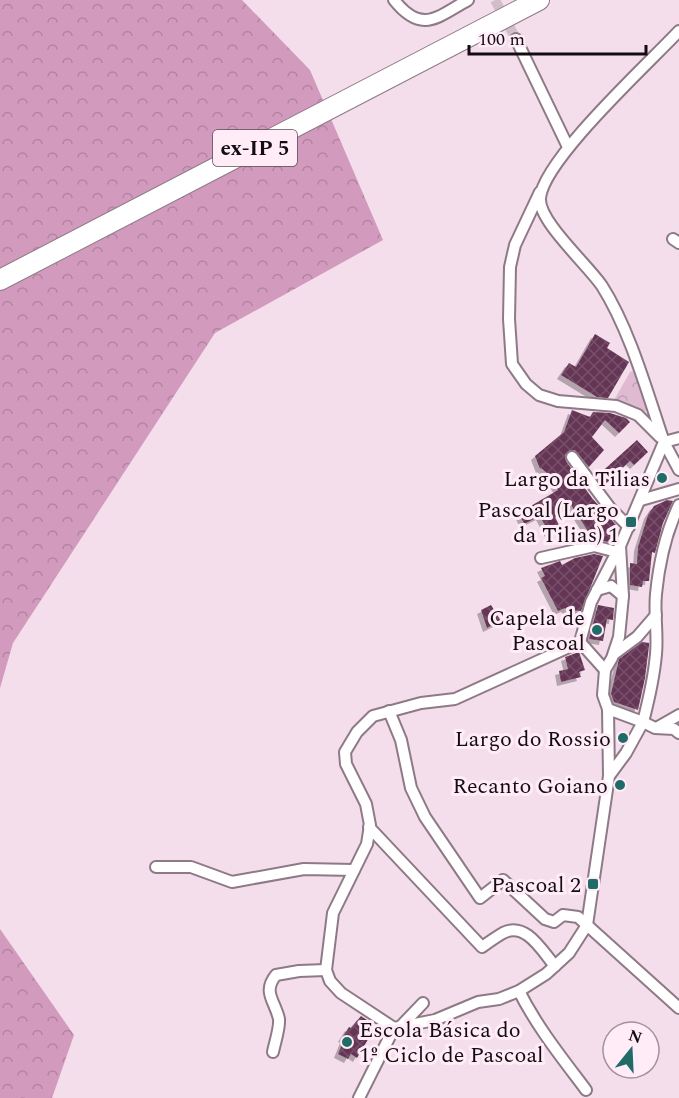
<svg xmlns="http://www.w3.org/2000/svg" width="679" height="1098" viewBox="0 0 679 1098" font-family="Spectral,serif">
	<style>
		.forest { fill: url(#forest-crowns) }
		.park { fill: url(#park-crowns) }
		.building { fill: url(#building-cross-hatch); filter: url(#shadow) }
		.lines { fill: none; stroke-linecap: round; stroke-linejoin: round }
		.street-tunnel { stroke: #d2beca; stroke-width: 10; stroke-dasharray: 10 5; stroke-linecap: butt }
		.street-casing { stroke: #8e7a86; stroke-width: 14 }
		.highway-casing { stroke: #8e7a86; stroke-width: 22 }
		.street { stroke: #fff; stroke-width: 10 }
		.highway { stroke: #fff; stroke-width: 20 }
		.poi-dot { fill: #206b68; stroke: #ffecf7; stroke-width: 2 }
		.labels { text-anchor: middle; stroke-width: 6; stroke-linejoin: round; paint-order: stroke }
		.shield { fill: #ffecf7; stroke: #5a4f56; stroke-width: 1.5 }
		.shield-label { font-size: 21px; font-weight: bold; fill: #130c11 }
		.poi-label { font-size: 22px; fill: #130c11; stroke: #ffecf7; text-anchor: end }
	</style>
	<defs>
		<pattern id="forest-crowns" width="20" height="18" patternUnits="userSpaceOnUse" patternTransform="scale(1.5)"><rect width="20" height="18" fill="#d29abd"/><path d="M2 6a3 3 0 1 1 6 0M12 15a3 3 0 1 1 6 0" fill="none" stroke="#b384a1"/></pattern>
		<pattern id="park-crowns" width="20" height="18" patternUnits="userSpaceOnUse" patternTransform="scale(1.5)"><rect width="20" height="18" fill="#e0bad1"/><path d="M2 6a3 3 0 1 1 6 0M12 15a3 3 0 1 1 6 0" fill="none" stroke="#bf9fb2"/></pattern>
		<pattern id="building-cross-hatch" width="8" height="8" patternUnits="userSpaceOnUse" patternTransform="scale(1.5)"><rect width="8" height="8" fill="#653555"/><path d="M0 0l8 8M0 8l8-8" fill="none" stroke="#764f69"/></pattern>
		<filter id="shadow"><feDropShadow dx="-4" dy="4" stdDeviation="0" flood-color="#0004"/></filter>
	</defs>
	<rect width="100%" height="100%" fill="#f4deeb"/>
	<g class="forest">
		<polygon points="0,0 242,0 310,70 383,240 215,333 13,643 0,688"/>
		<polygon points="0,929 74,1035 52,1098 0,1098"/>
	</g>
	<polygon class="park" points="633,371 647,405 647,410 644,412 614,400 630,372"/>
	<g class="building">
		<polygon points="595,334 610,343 607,348 629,362 608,398 597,397 561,375 569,363 576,367"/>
		<polygon points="572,410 590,417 593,412 610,413 626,418 630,422 619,433 605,420 592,437 604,450 589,467 575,450 571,450 565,455 566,461 592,498 616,525 609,542 593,539 571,505 555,517 560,527 549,533 540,516 524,524 519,513 558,490 548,474 541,468 540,469 535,456 564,432"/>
		<polygon points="637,440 648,452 634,465 630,461 603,486 596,477"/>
		<polygon points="667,500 673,501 663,523 655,553 652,552 649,581 643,581 642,587 630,585 630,563 637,564 638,547 648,515 654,506"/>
		<polygon points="594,554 603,556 581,611 567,610 565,608 558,611 541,578 545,576 541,568 560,561 562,565 575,558"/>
		<polygon points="491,605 501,621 487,628 481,610"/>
		<polygon points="598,605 614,608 613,620 607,619 603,641 589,639"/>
		<polygon points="642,642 649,643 649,646 645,678 638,710 614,702 611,694 619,659"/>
		<polygon points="579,652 585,670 579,672 581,677 561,682 559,671 568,669 565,657"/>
		<polygon points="361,1016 370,1022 367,1027 373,1031 357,1058 351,1054 348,1059 338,1054 344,1039 342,1038 349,1027 351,1028"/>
	</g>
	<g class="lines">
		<polyline class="street-tunnel" points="495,0 516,39"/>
		<defs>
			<g id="street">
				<path d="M394,0C422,35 437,17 468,0"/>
				<polyline points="516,39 568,147"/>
				<polyline points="540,192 515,245 510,267 509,319 512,364 526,384 539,395 558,401 616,406 638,415 660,437"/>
				<polyline points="673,239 679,243"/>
				<path d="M664,442C647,392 630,330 602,286C588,265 538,221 540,198C544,159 649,63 679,31"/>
				<polyline points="664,442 679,438"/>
				<polyline points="572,457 610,508 629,527"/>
				<polyline points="641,500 679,489"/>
				<path d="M679,505C666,532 659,563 656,594C654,614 658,634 656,654C654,677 649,699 643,722L655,728L674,729L679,733"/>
				<polyline points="620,546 591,602 580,642 605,670 612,658 619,637 623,596 620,546 664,442 679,470"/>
				<polyline points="541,558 594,546 617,552"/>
				<polyline points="597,590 611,586 623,596"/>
				<polyline points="614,654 637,637 656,615"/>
				<polyline points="605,670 603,695 608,709"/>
				<polyline points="389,711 401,740 411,788 425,817 480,898 503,880 545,919 554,922 563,915 578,917 679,1008"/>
				<polyline points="658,727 679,715"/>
				<path d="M369,827L482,947C489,942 496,937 503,933C526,921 542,951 555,966"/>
				<polyline points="156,867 191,867 232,882 304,869 354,870"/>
				<path d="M519,991C537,1027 562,1058 586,1090"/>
				<polyline points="401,1026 423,1003"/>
				<polyline points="394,1028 341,993 330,981 326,970 333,913 367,844 370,825 366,804 346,764 345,752 357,732 373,716 421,703 455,699 580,642"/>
				<polyline points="394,1028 435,1020 478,1002 499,999 519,991 546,974 569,953 587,925 609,776 608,709 643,722 626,753 609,776"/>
				<path d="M273,1052C275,1042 280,1028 279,1019C275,1001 262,992 276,975L299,971L326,970"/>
				<polyline points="359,1098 394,1028"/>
			</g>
			<polyline id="highway" points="0,280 539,0"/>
		</defs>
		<use href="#street" class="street-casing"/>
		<use href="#highway" class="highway-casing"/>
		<use href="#street" class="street"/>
		<use href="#highway" class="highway"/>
	</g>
	<g class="poi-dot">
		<circle cx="662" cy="478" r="6"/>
		<rect x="625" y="516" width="12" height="12" rx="3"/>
		<circle cx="597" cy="630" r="6"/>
		<circle cx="623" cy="738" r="6"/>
		<circle cx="620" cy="785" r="6"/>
		<rect x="587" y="878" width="12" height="12" rx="3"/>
		<circle cx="347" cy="1042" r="6"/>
	</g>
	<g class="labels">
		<rect class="shield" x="213" y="130" width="84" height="36" rx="4.5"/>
		<g class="shield-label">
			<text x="255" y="155">ex-IP 5</text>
		</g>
		<g class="poi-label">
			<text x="650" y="486">Largo da Tilias</text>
			<text x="619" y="517">Pascoal (Largo<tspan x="619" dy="25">da Tilias) 1</tspan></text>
			<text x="585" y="625">Capela de<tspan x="585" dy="25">Pascoal</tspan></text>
			<text x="611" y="746">Largo do Rossio</text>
			<text x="608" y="793">Recanto Goiano</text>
			<text x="581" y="892">Pascoal 2</text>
			<text x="359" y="1037" text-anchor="start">Escola Básica do<tspan x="359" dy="25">1º Ciclo de Pascoal</tspan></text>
		</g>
	</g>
	<g transform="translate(631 1050) rotate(18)"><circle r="28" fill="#ffecf7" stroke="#a1929b" stroke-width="1.5"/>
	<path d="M0-4.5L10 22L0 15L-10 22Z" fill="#206b68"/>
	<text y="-9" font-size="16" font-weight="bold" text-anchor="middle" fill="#130c11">N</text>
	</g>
	<path d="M469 45v9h177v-9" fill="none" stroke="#130c11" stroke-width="3"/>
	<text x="478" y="45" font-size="18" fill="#130c11" stroke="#ffecf7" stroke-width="4.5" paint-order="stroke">100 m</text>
</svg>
